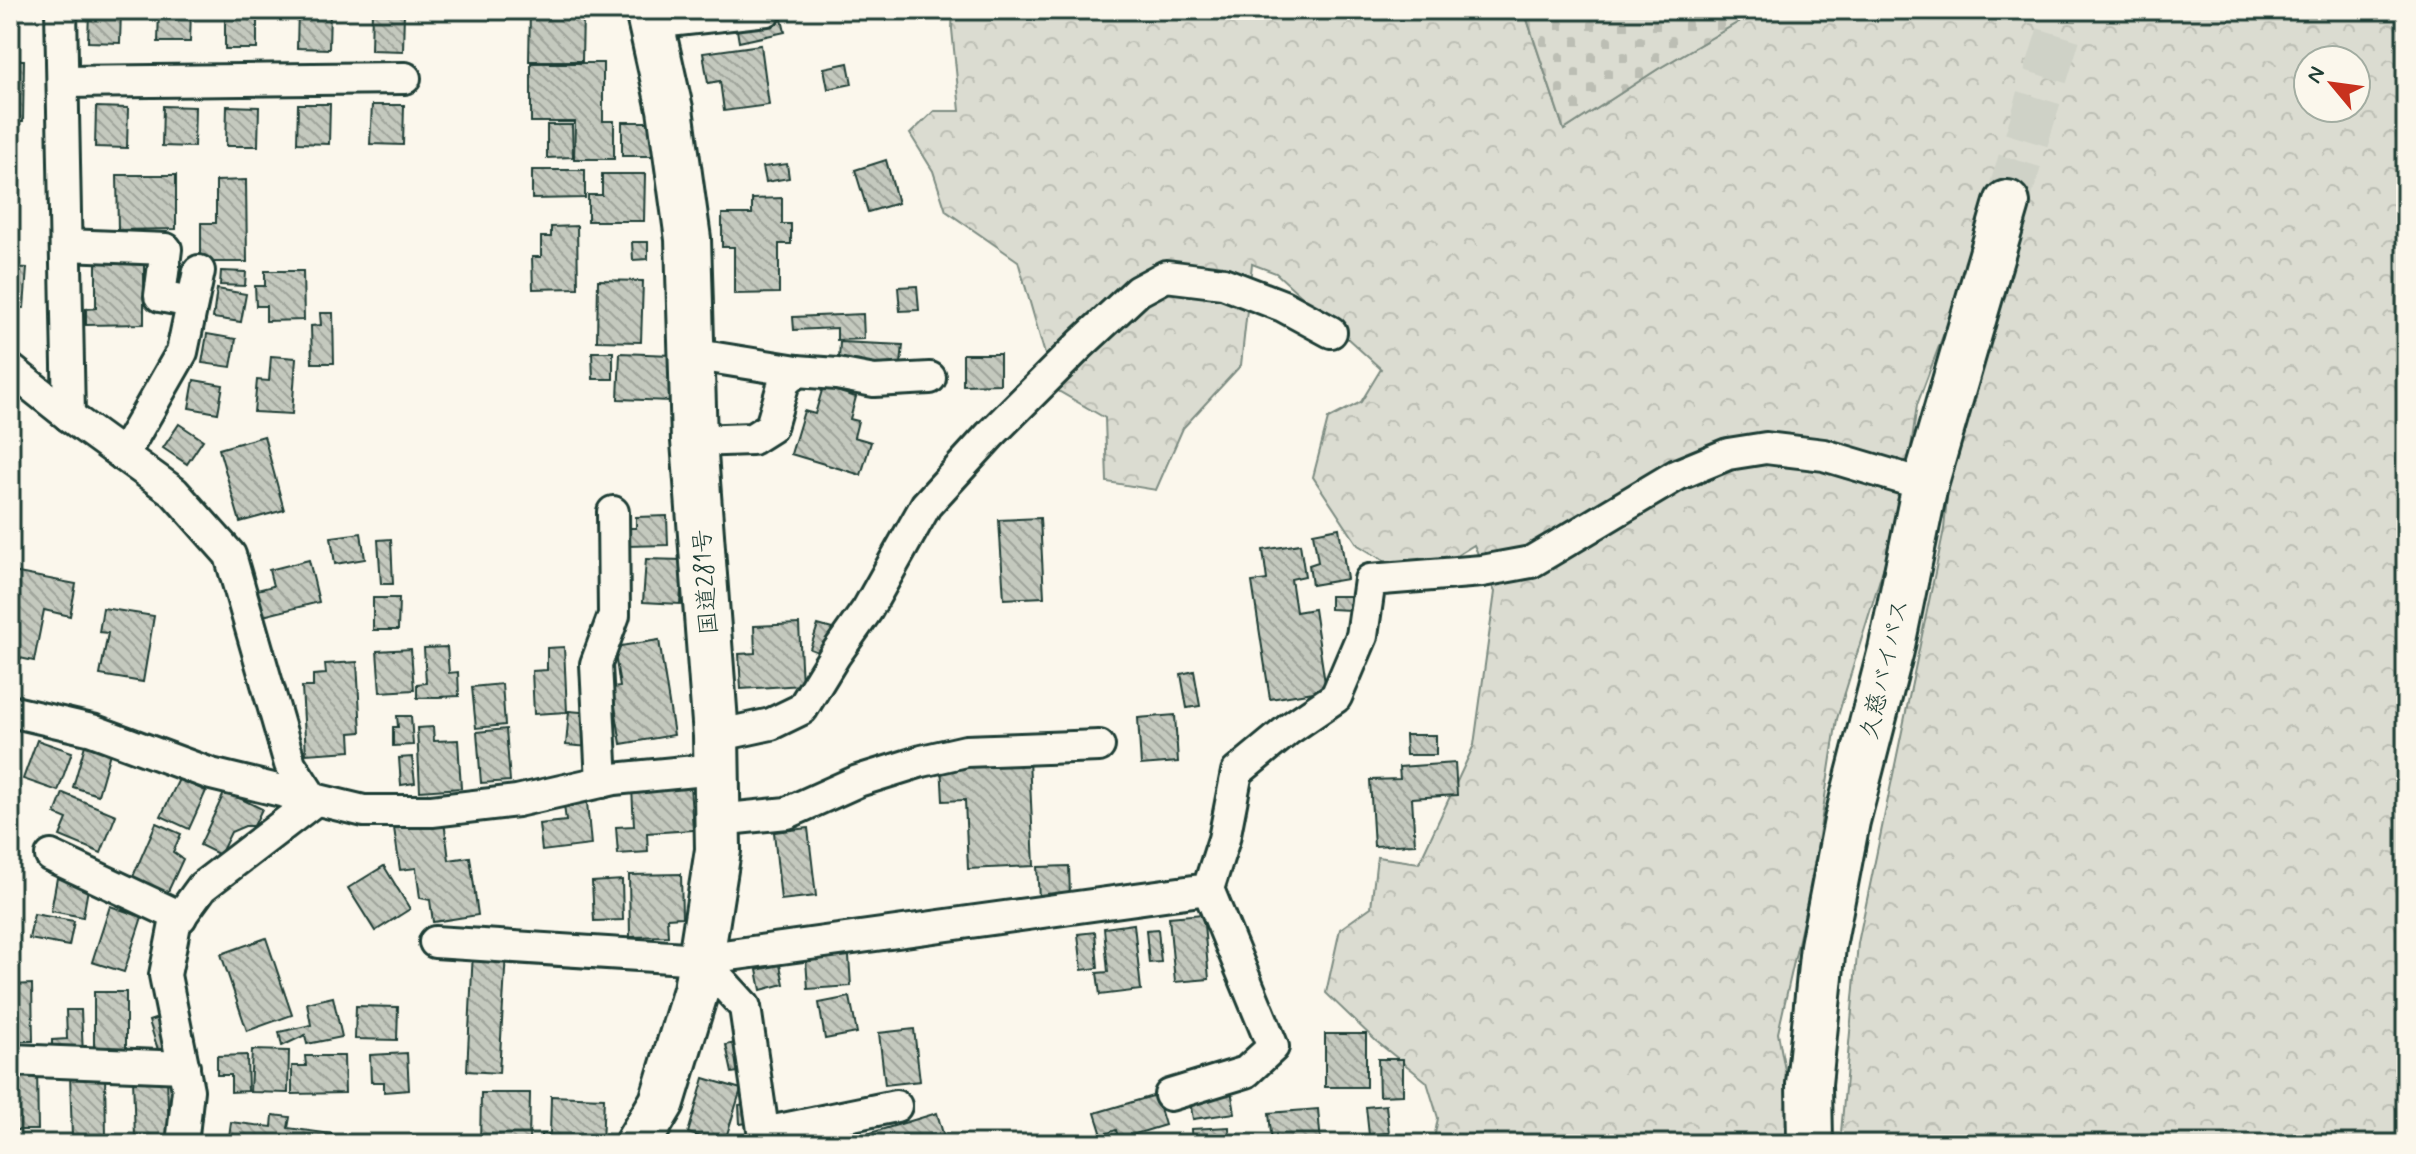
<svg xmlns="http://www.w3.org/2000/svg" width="2416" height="1154" viewBox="0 0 2416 1154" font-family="Mynerve,'Klee One',sans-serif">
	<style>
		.forest { fill: url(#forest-crowns); stroke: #7d8c82; stroke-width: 2; fill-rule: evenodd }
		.cemetery { fill: url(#cemetery-stones); stroke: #7d8c82; stroke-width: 2 }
		.building { fill: url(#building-back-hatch); stroke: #1f3d34; stroke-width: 2 }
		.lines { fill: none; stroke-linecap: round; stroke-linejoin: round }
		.highway-tunnel { stroke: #cfd2c7; stroke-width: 44; stroke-dasharray: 44 22; stroke-linecap: butt }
		.street-casing { stroke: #1f3d34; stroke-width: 36 }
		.highway-casing { stroke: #1f3d34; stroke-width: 50 }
		.street { stroke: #fbf7ec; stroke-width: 30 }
		.highway { stroke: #fbf7ec; stroke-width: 44 }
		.labels { text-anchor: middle; stroke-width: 7; stroke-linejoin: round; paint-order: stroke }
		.street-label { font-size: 24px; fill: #1f3d34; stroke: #fbf7ec }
	</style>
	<defs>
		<pattern id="forest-crowns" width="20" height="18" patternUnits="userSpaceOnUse" patternTransform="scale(2)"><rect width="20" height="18" fill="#dbdcd1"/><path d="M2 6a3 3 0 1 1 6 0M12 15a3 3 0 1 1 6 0" fill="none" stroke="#bcbeb4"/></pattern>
		<pattern id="cemetery-stones" width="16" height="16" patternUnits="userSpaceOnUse" patternTransform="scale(2)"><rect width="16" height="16" fill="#dbdcd1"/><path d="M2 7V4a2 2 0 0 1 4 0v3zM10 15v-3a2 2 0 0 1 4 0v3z" fill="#bcbeb4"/></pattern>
		<pattern id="building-back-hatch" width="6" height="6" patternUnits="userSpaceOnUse" patternTransform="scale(2)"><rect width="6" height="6" fill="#c4c9be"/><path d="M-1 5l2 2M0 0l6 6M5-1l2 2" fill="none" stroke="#9fa49b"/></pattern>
	</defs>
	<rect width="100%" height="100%" fill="#fbf7ec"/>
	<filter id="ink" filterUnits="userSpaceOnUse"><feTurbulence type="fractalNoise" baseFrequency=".0125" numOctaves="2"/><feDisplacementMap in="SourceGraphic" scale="16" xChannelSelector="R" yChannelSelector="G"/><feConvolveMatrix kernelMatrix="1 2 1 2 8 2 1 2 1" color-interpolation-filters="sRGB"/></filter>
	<g filter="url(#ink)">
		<path class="forest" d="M953,10H1524L1564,130L1658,69L1759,10H2406V1144H1840L1858,943L1944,529L1969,266L1917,405L1903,504L1837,719L1812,881L1778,1033L1796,1129V1144H1433L1438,1118L1427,1082L1376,1041L1326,993L1340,929L1371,907L1377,857L1419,863L1474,745L1495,592L1474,545L1448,561L1391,565L1358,545L1313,477L1328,419L1361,402L1381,369L1276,273L1252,264L1241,365L1183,428L1156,490L1107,482L1105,418L1055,389L1018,261L946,211L933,171L910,134L934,111H960L952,29ZM2308,60H2356V108H2308Z"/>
		<polygon class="cemetery" points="1524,10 1759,10 1658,69 1564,130"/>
		<g class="building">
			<polygon points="89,10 121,10 120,43 88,42"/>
			<polygon points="159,10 191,10 190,42 158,42"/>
			<rect x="225" y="10" width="32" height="39"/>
			<polygon points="298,10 330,10 329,49 297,48"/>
			<polygon points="372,10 404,11 403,51 371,50"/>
			<polygon points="530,11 583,12 582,61 529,61"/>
			<polygon points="781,15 785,32 739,42 736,24"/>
			<polygon points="761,45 769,105 724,111 720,81 708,83 703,53"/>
			<polygon points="10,60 24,60 23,122 10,122"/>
			<polygon points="531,63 603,63 603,121 614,121 614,159 574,159 575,122 531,122"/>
			<polygon points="848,63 852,84 828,89 824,68"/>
			<polygon points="298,104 330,104 329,144 297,143"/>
			<polygon points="372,105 404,105 403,145 370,144"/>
			<polygon points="163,106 195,107 194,147 162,146"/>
			<polygon points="227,106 259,107 258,146 226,146"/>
			<polygon points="96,107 128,108 127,148 95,147"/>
			<polygon points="622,122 658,122 657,156 622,156"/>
			<polygon points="547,125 572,125 573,157 547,158"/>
			<polygon points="10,142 16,142 17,161 10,161"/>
			<polygon points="886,160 898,203 868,212 855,170"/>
			<polygon points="787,164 789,178 766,182 763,167"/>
			<polygon points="532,170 585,170 585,198 532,199"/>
			<polygon points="602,174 645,174 644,221 588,221 588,195 602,195"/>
			<polygon points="117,175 176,175 176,229 118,230"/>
			<polygon points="246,180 247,262 201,262 201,223 216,223 216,181"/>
			<polygon points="782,198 782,224 791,224 791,244 779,244 779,293 734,294 734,247 722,247 722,214 752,214 752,199"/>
			<polygon points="577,226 578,288 533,289 532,257 541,257 541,237 551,237 551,227"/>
			<polygon points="632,242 648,242 648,259 633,260"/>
			<polygon points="96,253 144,253 144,324 86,325 86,309 96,308"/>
			<polygon points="10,267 27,268 24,308 10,307"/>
			<polygon points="221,271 246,272 245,286 220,285"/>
			<polygon points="265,271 303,271 304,320 266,321 266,306 256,306 255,286 265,286"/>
			<polygon points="598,280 643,281 641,342 597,341"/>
			<polygon points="917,286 919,310 900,311 898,287"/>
			<polygon points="217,289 246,294 241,322 213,318"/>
			<polygon points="320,313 333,313 334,363 312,363 311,326 321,325"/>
			<polygon points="863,314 864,339 837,340 837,328 794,330 793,317"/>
			<polygon points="207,334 236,339 231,367 202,363"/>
			<polygon points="840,342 903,345 900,374 860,371 860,361 839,359"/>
			<polygon points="592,352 613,352 613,379 593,379"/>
			<polygon points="620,353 672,355 671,401 618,399"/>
			<polygon points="963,354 1000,354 1000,384 963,385"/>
			<polygon points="271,356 296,358 292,414 254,412 257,380 269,381"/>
			<polygon points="194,380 223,385 218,413 189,408"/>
			<polygon points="823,387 856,397 850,419 858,421 854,437 871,442 861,475 791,454 804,411 815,414"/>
			<polygon points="179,424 203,440 187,464 163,448"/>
			<polygon points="264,436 284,510 240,522 219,449"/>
			<polygon points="667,516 668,545 627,546 627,528 636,528 636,517"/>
			<polygon points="1040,518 1044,597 1004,599 999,520"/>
			<polygon points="1339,528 1347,579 1312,585 1309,565 1318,562 1313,533"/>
			<polygon points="361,533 365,559 335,564 331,537"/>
			<polygon points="391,539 393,584 381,584 378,540"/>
			<polygon points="1300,544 1305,576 1291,579 1296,612 1314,609 1326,690 1270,699 1252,582 1267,580 1263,550"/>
			<polygon points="646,559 683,560 680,604 643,602"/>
			<polygon points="309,560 319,602 263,616 257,590 273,586 269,570"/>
			<polygon points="13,572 76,584 70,616 44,610 34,661 10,656 10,588"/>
			<polygon points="1330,596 1350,596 1350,610 1330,609"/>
			<polygon points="373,598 399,598 398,630 373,630"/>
			<polygon points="103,608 154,616 143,682 100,675 108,633 99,632"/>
			<polygon points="799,624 802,685 741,689 739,654 755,653 754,626"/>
			<polygon points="818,625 832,629 823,654 810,649"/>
			<polygon points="659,640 674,735 621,744 612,688 620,687 614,647"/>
			<polygon points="447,647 449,673 458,672 459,696 417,698 417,684 426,683 424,648"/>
			<polygon points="564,647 567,712 534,714 532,671 547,670 547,648"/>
			<polygon points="411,649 414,690 380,692 377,651"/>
			<polygon points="357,662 361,732 350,733 351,751 306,754 302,687 313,687 313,675 326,674 325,664"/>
			<polygon points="1194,671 1200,706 1187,708 1181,674"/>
			<polygon points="502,684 505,725 476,728 472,687"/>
			<polygon points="569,711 592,713 590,747 566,745"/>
			<polygon points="1175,715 1178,762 1141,765 1138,718"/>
			<polygon points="397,716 411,716 413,745 393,746 393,727 398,727"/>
			<polygon points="433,727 434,741 458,740 461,788 420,791 417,728"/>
			<polygon points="506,729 510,781 481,783 477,732"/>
			<polygon points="1405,735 1436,735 1436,755 1406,755"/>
			<polygon points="37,740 72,752 58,791 23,779"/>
			<polygon points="85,745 110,753 98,795 73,787"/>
			<polygon points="412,757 415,783 401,785 399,758"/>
			<polygon points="1029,759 1034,866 968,869 965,800 943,801 941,763"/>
			<polygon points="1455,763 1457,795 1412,798 1415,844 1374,846 1370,780 1400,779 1399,767"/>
			<polygon points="179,779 206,791 189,829 161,816"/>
			<polygon points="690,785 693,830 647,833 648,852 618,854 616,827 634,826 632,788"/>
			<polygon points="225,791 262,809 254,826 245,826 231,832 220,855 200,845"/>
			<polygon points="63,793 116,815 101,853 60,836 67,819 55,814"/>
			<polygon points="587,802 591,845 542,851 539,824 566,821 564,805"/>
			<polygon points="444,821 449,860 470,857 478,915 433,922 430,900 420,898 416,868 400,870 394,828"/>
			<polygon points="156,823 181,834 173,852 183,859 166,896 131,881"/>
			<polygon points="808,828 816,896 781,900 774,832"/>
			<polygon points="384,866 410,909 375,931 348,888"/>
			<polygon points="1069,866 1070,896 1039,898 1037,867"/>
			<polygon points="681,874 682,917 667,918 668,936 630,937 629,875"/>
			<polygon points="57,878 89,883 83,917 51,911"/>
			<polygon points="622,880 623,920 594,921 592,882"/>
			<polygon points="110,906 142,917 124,972 92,962"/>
			<polygon points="34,914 74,921 69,946 29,939"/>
			<polygon points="1203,914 1209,979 1175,982 1169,917"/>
			<polygon points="1134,924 1141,990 1100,995 1097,973 1108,972 1104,928"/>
			<polygon points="1158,929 1161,962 1149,963 1146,930"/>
			<polygon points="1095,932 1098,968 1082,970 1078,934"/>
			<polygon points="266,938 292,1015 247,1031 221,954"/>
			<polygon points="473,951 506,953 499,1073 467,1071"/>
			<polygon points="849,956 851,986 808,989 806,959"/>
			<polygon points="780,965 784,984 761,990 757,970"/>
			<polygon points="32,984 33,1041 10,1041 10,985"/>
			<polygon points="94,992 126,992 126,1051 94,1052"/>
			<polygon points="333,997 342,1037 307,1044 305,1035 282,1046 279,1032 311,1025 307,1003"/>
			<polygon points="850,997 857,1033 825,1039 819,1003"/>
			<polygon points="356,1006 398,1007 397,1040 355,1039"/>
			<polygon points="66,1010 81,1010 83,1055 52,1056 52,1040 67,1039"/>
			<polygon points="161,1017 172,1050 159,1053 149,1021"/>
			<polygon points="914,1029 920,1081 885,1085 879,1033"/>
			<rect x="1325" y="1034" width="41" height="53"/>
			<polygon points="740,1042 746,1071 732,1073 726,1045"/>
			<polygon points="252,1050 289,1051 288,1093 250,1092"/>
			<polygon points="407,1053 409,1090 384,1092 384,1082 371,1082 370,1055"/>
			<polygon points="247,1055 248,1091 231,1092 231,1075 217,1075 217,1056"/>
			<polygon points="305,1056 344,1056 345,1093 292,1094 292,1066 306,1066"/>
			<polygon points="1378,1059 1403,1059 1403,1095 1379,1096"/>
			<polygon points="37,1067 38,1130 10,1130 10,1069"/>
			<polygon points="70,1073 105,1073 106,1137 72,1138"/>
			<polygon points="167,1076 169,1137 135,1138 133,1077"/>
			<polygon points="704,1078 741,1089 724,1144 688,1133"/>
			<polygon points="1231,1090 1235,1113 1193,1119 1189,1096"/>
			<polygon points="481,1093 530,1093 529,1144 480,1144"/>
			<polygon points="1156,1095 1165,1125 1119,1139 1116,1130 1102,1135 1095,1113"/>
			<polygon points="551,1096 604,1098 602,1144 541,1144 541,1134 550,1134"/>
			<polygon points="750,1103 753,1122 740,1124 739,1105"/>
			<polygon points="1386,1105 1389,1133 1369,1135 1366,1107"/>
			<polygon points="1318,1109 1321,1144 1272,1144 1269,1113"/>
			<polygon points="937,1113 946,1144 867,1144 864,1135"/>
			<polygon points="273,1115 290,1117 288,1128 332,1134 330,1144 228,1144 231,1122 272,1127"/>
			<polygon points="1229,1127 1230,1144 1192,1144 1191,1129"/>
		</g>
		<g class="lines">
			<polyline class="highway-tunnel" points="2007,203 2066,10"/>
			<defs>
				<g id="street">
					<polyline points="61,10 69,416"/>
					<polyline points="651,23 767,10"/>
					<polyline points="63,82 405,78"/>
					<polyline points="66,245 166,249 160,296 192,302"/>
					<polyline points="691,354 797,371 784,382 771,427 752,439 694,441"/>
					<polyline points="10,369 69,416 174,492 230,555 290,764 314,801"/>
					<polyline points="797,371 837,374 874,381 930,378"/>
					<polyline points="123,455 182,352 199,271"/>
					<polyline points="10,711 92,730 211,774 364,811 432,811 517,801 614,779 715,769"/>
					<polyline points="716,736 771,724 802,709 835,655 867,610 926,505 990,435 1081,344 1138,291 1166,276 1223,283 1283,306 1331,332"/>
					<polyline points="602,782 596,664 614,615 613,512"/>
					<polyline points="717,820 787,813 858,781 922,761 966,751 1099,746"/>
					<polyline points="51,856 181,917"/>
					<polyline points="435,942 701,959 1208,889 1224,839 1237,772 1289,729 1336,697 1362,636 1370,580 1482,571 1531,562 1677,475 1728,454 1766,448 1824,455 1925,485"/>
					<polyline points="701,959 745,1007 765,1144"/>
					<polyline points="10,1060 184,1067"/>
					<polyline points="1170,1095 1246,1072 1273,1047 1208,889"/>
					<polyline points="764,1133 896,1106"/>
					<polyline points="182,1144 188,1090 165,975 175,924 202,887 314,801"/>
				</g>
				<g id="highway">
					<polyline points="637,1144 662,1102 696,990 718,850 716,736 694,441 688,239 670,109 648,10"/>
					<polyline points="1810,1144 1809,1084 1823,946 1847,821 1891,650 1925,485 2007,203"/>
				</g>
			</defs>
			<use href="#street" class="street-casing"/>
			<use href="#highway" class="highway-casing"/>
			<use href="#street" class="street"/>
			<use href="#highway" class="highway"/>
		</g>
	</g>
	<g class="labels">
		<g class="street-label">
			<text transform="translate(705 582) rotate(-94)" y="8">国道281号</text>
			<text transform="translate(1884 669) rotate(-77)" y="8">久慈バイパス</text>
		</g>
	</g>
	<rect width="2416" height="1154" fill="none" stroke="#fbf7ec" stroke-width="40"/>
	<rect x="20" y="20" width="2376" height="1114" fill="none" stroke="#1f3d34" stroke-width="3" filter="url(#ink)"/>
	<g transform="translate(2332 84) rotate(299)"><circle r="38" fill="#fbf7ec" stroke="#a3ada2" stroke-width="2"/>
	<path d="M0-6L14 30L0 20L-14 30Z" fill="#c8321e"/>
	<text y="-12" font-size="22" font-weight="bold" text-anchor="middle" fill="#1f3d34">N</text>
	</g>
</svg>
